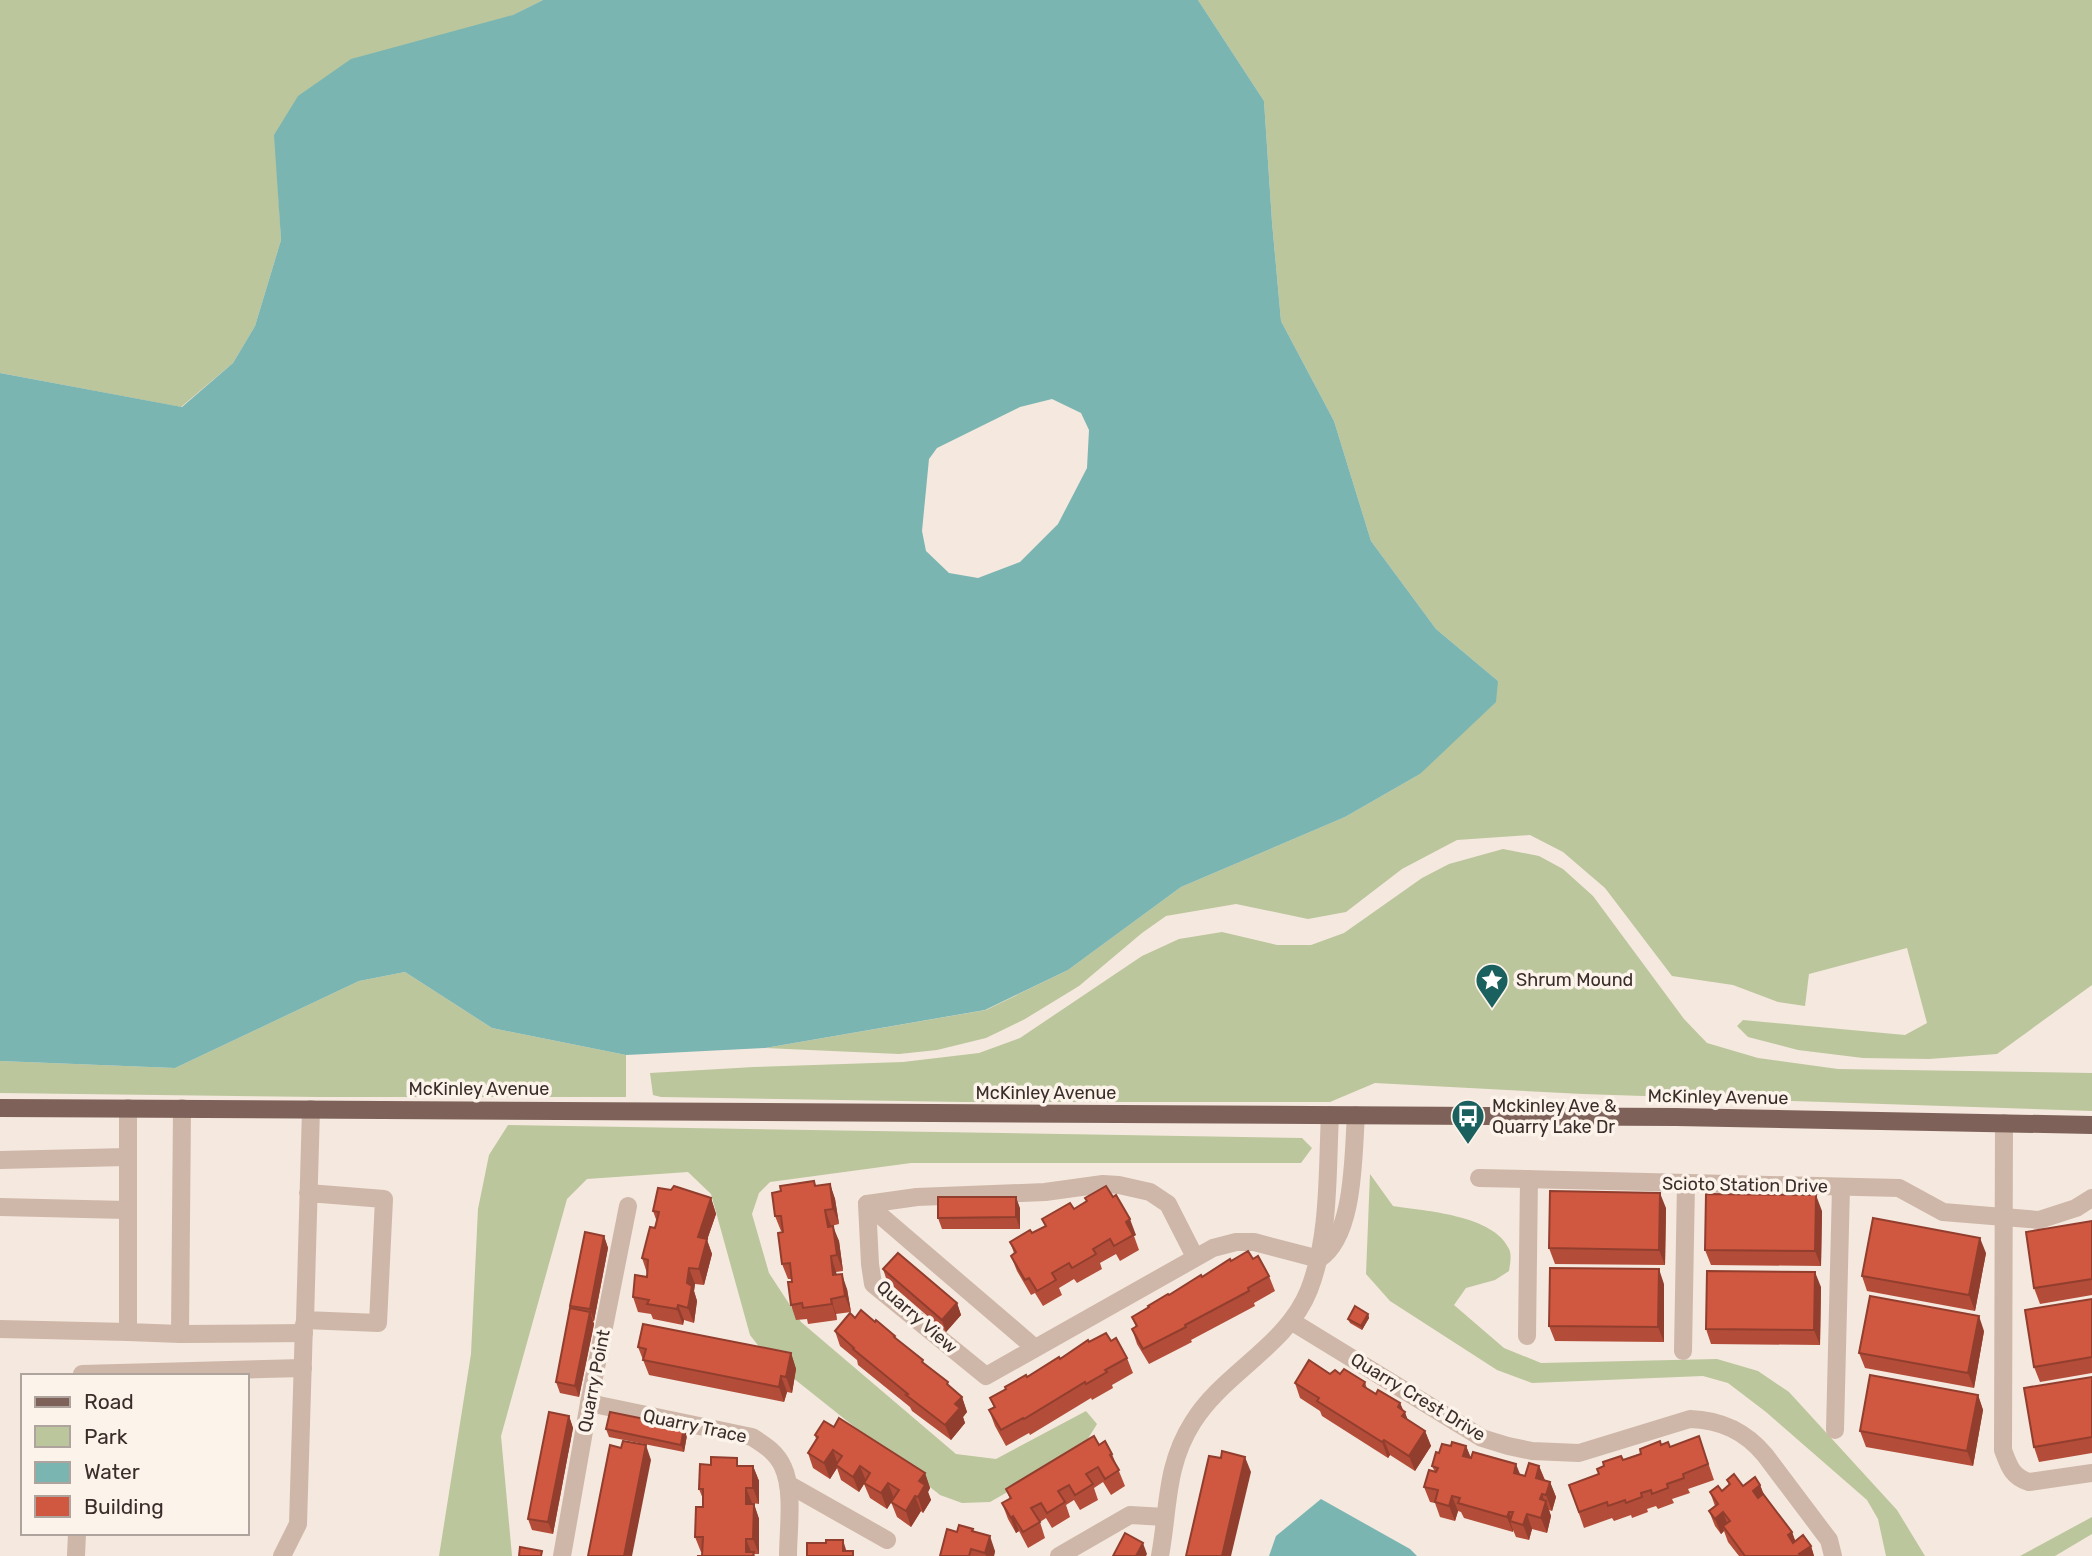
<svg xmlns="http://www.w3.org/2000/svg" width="2092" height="1556" viewBox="0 0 2092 1556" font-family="Rubik,sans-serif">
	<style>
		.green { fill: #bbc69c }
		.water { fill: #7ab5b2; fill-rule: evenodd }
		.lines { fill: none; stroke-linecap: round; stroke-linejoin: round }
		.minor { stroke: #ceb7a9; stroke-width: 18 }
		.major { stroke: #7e6259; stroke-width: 18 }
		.wall { fill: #b34c38 }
		.shaded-wall { fill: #923e2e }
		.building { fill: #d05841; stroke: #923e2e; stroke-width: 2 }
		.labels { text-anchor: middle; stroke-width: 7; stroke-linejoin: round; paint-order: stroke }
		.poi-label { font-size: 18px; fill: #3b2d29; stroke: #fcf3eb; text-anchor: start }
		.street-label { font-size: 18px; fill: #3b2d29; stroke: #fcf3eb }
	</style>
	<rect width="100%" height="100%" fill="#f5e8de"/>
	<g class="green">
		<polygon points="0,0 543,0 275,135 281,240 255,326 233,363 181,407 0,373"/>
		<polygon points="1198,0 2092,0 2092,985 1997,1054 1929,1059 1863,1058 1798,1050 1748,1037 1737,1026 1743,1020 1905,1035 1927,1023 1907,948 1809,974 1805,1006 1778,1002 1733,985 1672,976 1605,888 1563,852 1530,835 1457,840 1402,869 1346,912 1308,919 1236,904 1166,916 1142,933 1079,986 1025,1019 986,1038 937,1050 899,1054 765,1048 986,1010 1068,970 1181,887 1345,817 1420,774 1498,681 1436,629 1371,541 1334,421 1281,321 1272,222 1264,101"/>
		<polygon points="1503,849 1539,856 1563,869 1593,896 1684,1019 1707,1043 1758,1058 1838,1069 2092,1073 2092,1111 1583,1094 1375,1083 1330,1102 963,1102 661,1097 653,1095 650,1073 754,1067 903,1062 979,1053 1020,1038 1142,956 1179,939 1222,932 1277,945 1311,945 1344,933 1422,878 1449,864"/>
		<polygon points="405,972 492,1028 626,1055 626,1097 320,1097 0,1093 0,1061 175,1068 359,981"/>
		<polygon points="508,1125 1302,1138 1312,1148 1301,1163 911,1163 770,1182 759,1193 752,1214 769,1273 801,1322 956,1454 996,1459 1086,1411 1097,1424 1081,1450 990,1502 962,1503 940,1495 768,1358 750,1335 711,1194 688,1172 587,1179 567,1199 501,1436 512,1556 439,1556 471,1354 478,1209 489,1155"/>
		<path d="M1370,1174L1393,1206C1425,1211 1494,1215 1509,1249C1512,1255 1510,1264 1509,1271L1495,1280L1466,1288L1454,1305L1504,1348L1541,1363L1717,1359L1758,1371L1789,1392L1897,1510L1925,1556H1886L1878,1519L1867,1500L1766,1412L1728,1383L1703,1376L1532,1383L1497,1370L1390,1301L1366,1274Z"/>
		<polygon points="2092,1517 2092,1534 2055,1556 2020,1556"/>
	</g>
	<g class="water">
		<path d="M543,0H1198L1264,101L1272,222L1281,321L1334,421L1371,541L1436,629L1498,681L1496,702L1420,774L1345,817L1181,887L1068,970L985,1010L765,1048L626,1055L492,1028L405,972L359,981L175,1068L0,1061V373L182,407L233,363L255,326L281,240L274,135L298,96L351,59L513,15ZM1052,399L1081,413L1089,430L1087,468L1058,524L1020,562L978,578L949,573L926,551L922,531L929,459L937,448L1020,407Z"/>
		<polygon points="1321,1499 1410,1549 1417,1556 1269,1556 1276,1536"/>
	</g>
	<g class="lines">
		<g class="minor">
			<polyline points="128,1108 128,1332 180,1334"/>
			<polyline points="182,1108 180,1334 304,1333"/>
			<path d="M2004,1123L2003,1450C2009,1466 2012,1477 2029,1482L2092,1473"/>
			<polyline points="0,1160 127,1157"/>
			<polyline points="1479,1178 1899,1188 1943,1212 2039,1220 2076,1208 2092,1198"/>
			<polyline points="308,1193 384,1199 378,1323 305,1320 311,1109"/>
			<polyline points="867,1204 870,1264 873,1284 986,1376 1213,1248 1236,1242 1254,1242 1319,1259"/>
			<polyline points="867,1204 917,1197 1045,1192 1103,1184 1119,1185 1150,1192 1168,1204 1195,1257"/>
			<polyline points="867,1204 1035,1348"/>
			<polyline points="0,1207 127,1210"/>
			<path d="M1319,1259C1355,1236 1353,1154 1356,1115"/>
			<path d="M1291,1321L1482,1438L1508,1446L1532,1451L1579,1453L1690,1419C1721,1420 1745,1431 1765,1455L1829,1540L1833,1556"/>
			<polyline points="0,1329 128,1332"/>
			<polyline points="1527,1336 1529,1179"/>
			<polyline points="1683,1351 1686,1183"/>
			<polyline points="82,1376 82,1374 303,1368"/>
			<path d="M589,1403L752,1437C765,1445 777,1453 783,1467C794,1490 788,1531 788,1556"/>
			<polyline points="1835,1430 1841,1187"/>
			<polyline points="788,1484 887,1540"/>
			<polyline points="76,1556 77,1533"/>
			<polyline points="282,1556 298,1524 304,1324"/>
			<polyline points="562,1556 589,1403 628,1206"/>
			<polyline points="1059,1556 1130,1515 1165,1517"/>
			<path d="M1160,1556C1169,1507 1165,1466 1193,1422C1224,1372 1287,1346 1309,1290C1330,1236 1327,1173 1330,1115"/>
		</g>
		<polyline class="major" points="0,1108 1676,1117 2092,1125"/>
	</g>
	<g class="wall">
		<polygon points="814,1181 816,1186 830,1184 835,1199 839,1224 831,1226 839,1241 843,1271 836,1272 837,1275 847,1289 851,1312 836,1314 837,1320 808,1324 807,1319 796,1320 791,1305 792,1279 788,1279 782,1264 783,1231 781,1231 775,1216 781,1191"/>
		<polygon points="711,1198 716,1214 707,1240 712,1254 704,1285 695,1284 694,1291 697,1301 694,1323 684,1320 683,1325 653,1319 651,1314 638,1312 633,1297 647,1277 647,1273 642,1258 655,1228 657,1222 653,1211"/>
		<polygon points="1085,1198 1136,1235 1134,1236 1139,1250 1120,1261 1116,1254 1100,1263 1102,1269 1077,1283 1074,1279 1059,1288 1062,1295 1043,1306 1035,1293 1031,1295 1017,1271 1011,1256 1014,1253 1010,1242 1032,1233 1045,1226 1042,1219 1074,1209 1086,1201"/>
		<polygon points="1020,1208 1020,1229 942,1229 938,1218"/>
		<polygon points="1666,1208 1665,1265 1555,1264 1549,1248"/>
		<polygon points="1822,1211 1821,1266 1711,1265 1705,1250"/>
		<polygon points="2092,1221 2092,1295 2040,1304 2034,1288"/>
		<polygon points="604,1236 608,1248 594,1321 593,1321 594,1324 579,1397 560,1393 556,1382 571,1309 570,1306"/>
		<polygon points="1986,1253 1975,1311 1867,1291 1862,1276"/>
		<polygon points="1253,1259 1269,1276 1275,1291 1254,1303 1255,1306 1191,1340 1192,1342 1149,1364 1137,1344 1132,1329 1136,1327 1132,1317 1231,1261"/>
		<polygon points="883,1269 957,1303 961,1315 946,1332 887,1281"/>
		<polygon points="1664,1284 1664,1342 1555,1341 1549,1326"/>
		<polygon points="1821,1287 1820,1345 1711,1344 1706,1329"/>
		<polygon points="2092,1299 2092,1373 2040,1382 2034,1367"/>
		<polygon points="1368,1314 1369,1318 1362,1330 1350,1323 1348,1319"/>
		<polygon points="855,1318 896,1339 962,1397 967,1412 963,1417 965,1423 951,1440 912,1411 910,1407 858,1365 857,1360 840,1346 835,1331"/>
		<polygon points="1984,1331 1974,1388 1865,1368 1859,1353"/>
		<polygon points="1111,1341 1127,1358 1133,1373 1112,1385 1113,1388 1092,1400 1091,1398 1030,1435 1029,1433 1006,1446 995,1426 989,1410 994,1408 990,1398 1089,1342"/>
		<polygon points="638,1347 791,1353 796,1369 792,1393 787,1392 784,1402 649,1375"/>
		<polygon points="1330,1374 1340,1374 1365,1382 1367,1389 1376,1394 1400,1403 1408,1420 1425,1431 1431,1446 1415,1471 1390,1455 1388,1458 1322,1416 1320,1411 1300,1398 1295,1383"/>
		<polygon points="2092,1377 2092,1453 2039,1462 2034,1447"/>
		<polygon points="1978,1395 1983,1410 1973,1466 1866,1447 1860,1431"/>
		<polygon points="569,1416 573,1428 553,1534 532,1530 528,1519"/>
		<polygon points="834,1427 925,1473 930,1488 928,1492 931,1500 923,1513 921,1511 911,1527 897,1517 891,1502 894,1498 887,1509 870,1498 864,1484 859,1492 841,1480 837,1468 830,1479 813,1468 808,1453 816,1439 815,1435"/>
		<polygon points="606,1429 687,1435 684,1452 609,1437"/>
		<polygon points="1699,1436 1714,1480 1688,1489 1690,1493 1672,1499 1674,1503 1658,1509 1656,1506 1647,1509 1648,1512 1632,1518 1631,1515 1614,1521 1612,1518 1584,1528 1569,1485 1599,1474 1623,1460 1661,1445 1670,1447"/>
		<polygon points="1099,1445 1112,1454 1125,1486 1111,1495 1103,1482 1094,1488 1098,1500 1080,1510 1074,1500 1066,1505 1070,1517 1052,1528 1046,1518 1040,1522 1045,1538 1028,1548 1019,1531 1016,1533 1008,1519 1002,1503 1010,1499 1006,1489"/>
		<polygon points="1451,1446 1466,1446 1471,1458 1525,1476 1539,1466 1545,1480 1550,1482 1556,1497 1552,1511 1549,1510 1551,1516 1547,1533 1532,1529 1529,1540 1516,1537 1513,1530 1513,1532 1464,1518 1461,1512 1458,1511 1455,1521 1440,1517 1435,1503 1430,1502 1424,1487 1435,1472 1432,1466 1439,1453"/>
		<polygon points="740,1466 753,1466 759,1481 759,1504 752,1503 754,1504 759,1519 759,1554 754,1554 755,1556 697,1556 702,1556 702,1552 701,1552 695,1537 703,1507 703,1499 699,1489"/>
		<polygon points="1727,1480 1743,1486 1760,1485 1764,1495 1792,1532 1795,1541 1811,1546 1814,1556 1739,1556 1728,1542 1724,1531 1721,1534 1715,1526 1709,1511 1715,1506 1710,1492 1722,1491 1729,1485"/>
		<polygon points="973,1529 974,1532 995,1551 994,1556 940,1556"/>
	</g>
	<g class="shaded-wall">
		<polygon points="830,1184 835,1199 839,1224 833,1209"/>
		<polygon points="1660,1193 1666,1208 1665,1265 1659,1250"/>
		<polygon points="1816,1195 1822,1211 1821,1266 1815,1251"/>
		<polygon points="1016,1197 1020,1208 1020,1229 1016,1217"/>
		<polygon points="711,1198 716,1214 707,1240 712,1254 704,1285 699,1269 698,1237"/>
		<polygon points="825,1210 831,1226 833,1242 828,1227"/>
		<polygon points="1130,1219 1136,1235 1134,1236 1126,1222"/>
		<polygon points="833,1226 839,1241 843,1271 837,1255"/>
		<polygon points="604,1236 608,1248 594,1321 590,1309"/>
		<polygon points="1980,1238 1986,1253 1975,1311 1969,1295"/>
		<polygon points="831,1256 836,1272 839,1291 833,1275"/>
		<polygon points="689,1268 695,1284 694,1291 697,1301 694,1323 688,1308 687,1283"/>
		<polygon points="1659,1269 1664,1284 1664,1342 1658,1327"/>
		<polygon points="1815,1272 1821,1287 1820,1345 1814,1330"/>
		<polygon points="842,1274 847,1289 851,1312 845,1296"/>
		<polygon points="831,1299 836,1314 837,1320 832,1304"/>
		<polygon points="957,1303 961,1315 946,1332 942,1320"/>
		<polygon points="678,1305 684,1320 683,1325 677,1309"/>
		<polygon points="590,1312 594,1324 579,1397 575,1386"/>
		<polygon points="1368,1314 1369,1318 1362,1330 1361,1326"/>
		<polygon points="1979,1316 1984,1331 1974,1388 1968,1373"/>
		<polygon points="791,1353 796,1369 792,1393 786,1377"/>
		<polygon points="781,1376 787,1392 784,1402 779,1387"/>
		<polygon points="1978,1395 1983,1410 1973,1466 1967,1451"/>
		<polygon points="962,1397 967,1412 963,1417 965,1423 951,1440 945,1425 955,1404"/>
		<polygon points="1400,1403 1404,1413 1405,1412 1410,1427 1408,1431 1398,1407"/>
		<polygon points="569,1416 573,1428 553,1534 548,1522"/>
		<polygon points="684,1427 687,1435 684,1452 681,1445"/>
		<polygon points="1425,1431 1431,1446 1415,1471 1409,1456"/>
		<polygon points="1384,1440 1390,1455 1388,1458 1382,1442"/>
		<polygon points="646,1445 651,1460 632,1556 624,1556"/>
		<polygon points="1466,1446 1472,1461 1463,1456"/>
		<polygon points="833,1450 838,1465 836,1465 837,1468 830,1479 824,1463"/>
		<polygon points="1245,1457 1251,1472 1231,1556 1222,1556"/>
		<polygon points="1516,1464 1522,1479 1514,1473"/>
		<polygon points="753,1466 759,1481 759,1504 753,1488"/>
		<polygon points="860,1466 866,1481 859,1492 853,1477"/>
		<polygon points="1539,1466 1545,1481 1536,1478"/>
		<polygon points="925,1473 930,1488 928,1492 931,1500 923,1513 918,1497 919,1481"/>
		<polygon points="1550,1482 1556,1497 1552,1511 1546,1495"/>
		<polygon points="888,1483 894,1498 887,1509 881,1493"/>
		<polygon points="1760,1485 1766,1500 1759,1506 1753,1491"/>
		<polygon points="746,1488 752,1503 746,1504"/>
		<polygon points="1542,1494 1545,1503 1546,1501 1551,1516 1547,1533 1541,1518 1540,1499"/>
		<polygon points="915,1496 921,1511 911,1527 906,1511"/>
		<polygon points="1452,1496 1458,1511 1455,1521 1449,1506"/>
		<polygon points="754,1504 759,1519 759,1554 753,1539"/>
		<polygon points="1509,1512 1513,1522 1510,1521 1513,1530 1513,1532 1507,1517"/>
		<polygon points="1723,1512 1729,1528 1723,1526 1724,1531 1721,1534 1715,1519"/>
		<polygon points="1527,1514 1532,1529 1529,1540 1523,1525"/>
		<polygon points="1013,1516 1019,1531 1016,1533 1011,1518"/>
		<polygon points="1792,1532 1798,1548 1788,1535"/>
		<polygon points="990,1536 995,1551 994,1556 986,1556 985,1553"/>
		<polygon points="746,1539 752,1554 746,1552"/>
		<polygon points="843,1540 848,1556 843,1551"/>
		<polygon points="1143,1543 1147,1554 1146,1556 1136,1556"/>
		<polygon points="1811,1546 1814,1556 1800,1556 1799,1554"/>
	</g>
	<g class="building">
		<polygon points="814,1181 815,1186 830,1184 833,1209 825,1210 828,1227 833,1226 837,1255 831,1256 833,1275 842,1274 845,1296 831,1299 832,1304 803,1308 802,1303 791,1305 788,1282 792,1282 790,1263 782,1264 778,1233 783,1232 781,1216 775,1216 772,1193 781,1191 780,1186"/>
		<polygon points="674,1186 711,1198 698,1237 707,1239 699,1269 689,1268 687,1283 692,1286 688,1308 678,1305 677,1309 647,1304 649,1300 633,1297 635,1275 647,1277 648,1260 642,1258 650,1227 655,1228 659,1212 653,1211 658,1188 671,1190"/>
		<polygon points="1106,1186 1113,1197 1116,1195 1130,1219 1126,1222 1133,1235 1114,1246 1110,1239 1093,1249 1096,1254 1072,1268 1069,1263 1052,1273 1056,1280 1037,1291 1029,1278 1025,1280 1011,1256 1016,1252 1010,1242 1030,1230 1032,1233 1046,1226 1042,1219 1070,1203 1074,1209 1087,1201 1085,1198"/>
		<polygon points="1550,1191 1660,1193 1659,1250 1549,1248"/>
		<polygon points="1706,1194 1816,1195 1815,1251 1705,1250"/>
		<polygon points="938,1197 1016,1197 1016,1217 938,1218"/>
		<polygon points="1873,1218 1980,1238 1969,1295 1862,1276"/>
		<polygon points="2092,1221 2092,1279 2034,1288 2026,1232"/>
		<polygon points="585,1232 604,1236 590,1309 570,1306"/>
		<polygon points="1248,1251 1253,1259 1258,1256 1269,1276 1248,1288 1249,1291 1185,1325 1186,1327 1143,1349 1132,1329 1137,1326 1132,1317 1149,1307 1148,1306 1168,1294 1169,1295 1201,1275 1202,1277 1230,1259 1231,1261"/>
		<polygon points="898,1253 957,1303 942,1320 883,1269"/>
		<polygon points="1550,1268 1659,1269 1658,1327 1549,1326"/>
		<polygon points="1707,1271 1815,1272 1814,1330 1706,1329"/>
		<polygon points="1870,1296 1979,1316 1968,1373 1859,1353"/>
		<polygon points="2092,1299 2092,1357 2034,1367 2025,1310"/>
		<polygon points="1355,1306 1368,1314 1361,1326 1348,1319"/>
		<polygon points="570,1308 590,1312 575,1386 556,1382"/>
		<polygon points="861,1310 875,1322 876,1320 895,1336 894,1337 923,1360 922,1362 948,1382 947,1384 962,1397 955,1404 960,1408 945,1425 906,1395 908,1394 853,1349 854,1348 835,1331 850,1313 855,1318"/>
		<polygon points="643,1324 791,1353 786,1377 781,1376 779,1387 643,1360 646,1349 638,1347"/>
		<polygon points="1106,1333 1111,1341 1116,1338 1127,1358 1105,1370 1107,1372 1086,1384 1085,1382 1024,1419 1023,1418 1001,1430 989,1410 995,1407 990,1398 1006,1389 1005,1387 1026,1375 1027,1377 1059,1357 1060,1359 1088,1340 1089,1342"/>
		<polygon points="1309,1360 1330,1374 1335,1370 1340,1374 1344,1369 1365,1382 1363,1386 1376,1394 1378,1390 1400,1403 1398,1407 1405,1412 1402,1416 1425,1431 1409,1456 1384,1440 1382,1442 1317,1401 1319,1398 1295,1383"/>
		<polygon points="1870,1375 1978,1395 1967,1451 1860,1431"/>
		<polygon points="2092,1377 2092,1437 2034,1447 2024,1388"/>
		<polygon points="549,1412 569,1416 548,1522 528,1519"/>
		<polygon points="610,1412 684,1427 681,1445 606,1429"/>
		<polygon points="839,1418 925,1473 919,1481 925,1485 918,1497 915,1496 906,1511 891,1502 899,1490 888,1483 881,1493 864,1483 870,1473 860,1466 853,1477 836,1465 842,1456 833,1450 824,1463 808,1453 818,1437 815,1435 824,1421 834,1427"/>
		<polygon points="1094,1436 1099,1445 1105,1441 1112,1454 1110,1455 1119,1470 1105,1479 1098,1467 1086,1474 1093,1484 1075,1495 1069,1485 1058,1491 1065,1502 1047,1513 1041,1503 1031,1508 1040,1522 1023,1532 1013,1516 1011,1518 1002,1503 1011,1498 1006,1489"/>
		<polygon points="1699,1436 1708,1464 1683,1474 1684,1478 1667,1484 1668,1488 1652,1494 1651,1490 1641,1493 1642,1497 1626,1503 1625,1500 1608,1506 1607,1502 1579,1512 1569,1485 1599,1474 1597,1469 1604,1466 1603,1462 1621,1456 1623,1460 1641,1454 1640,1449 1660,1441 1661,1445 1668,1442 1670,1447"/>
		<polygon points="623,1441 646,1445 624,1556 588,1556 610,1445 621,1448"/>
		<polygon points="1452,1442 1466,1446 1463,1456 1471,1458 1473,1452 1516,1464 1514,1473 1525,1476 1529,1463 1539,1466 1536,1478 1550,1482 1546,1495 1542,1494 1540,1499 1546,1501 1541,1518 1527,1514 1523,1525 1510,1521 1513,1512 1509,1512 1507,1517 1458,1503 1460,1498 1452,1496 1449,1506 1435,1502 1438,1490 1424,1487 1429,1470 1436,1472 1438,1468 1432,1466 1436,1452 1439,1453 1442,1444 1451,1446"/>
		<polygon points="1222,1451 1245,1457 1222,1556 1186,1556 1209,1456 1221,1458"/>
		<polygon points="711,1457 737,1458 737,1466 753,1466 753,1488 746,1488 746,1504 754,1504 753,1539 746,1539 746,1552 754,1552 753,1556 697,1556 702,1556 703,1537 695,1537 696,1507 703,1507 703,1489 699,1489 700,1464 711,1465"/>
		<polygon points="1734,1474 1743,1486 1755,1477 1760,1485 1753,1491 1758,1498 1763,1494 1792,1532 1788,1535 1793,1543 1803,1535 1811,1546 1799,1554 1801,1556 1745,1556 1723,1526 1730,1521 1723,1512 1715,1519 1709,1511 1718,1504 1710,1492 1718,1486 1722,1491 1730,1484 1727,1480"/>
		<polygon points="959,1525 973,1529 972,1531 990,1536 985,1553 971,1549 969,1556 940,1556 947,1529 957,1532"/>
		<polygon points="1125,1533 1143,1543 1136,1556 1113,1556"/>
		<polygon points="826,1540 843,1540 843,1551 853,1551 853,1556 807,1556 807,1543 826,1543"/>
		<polygon points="520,1547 542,1551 541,1556 519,1556"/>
	</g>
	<defs>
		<symbol id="sight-pin" viewBox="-11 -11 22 30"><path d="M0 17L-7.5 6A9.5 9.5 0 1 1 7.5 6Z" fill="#1a605f" stroke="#fcf3eb"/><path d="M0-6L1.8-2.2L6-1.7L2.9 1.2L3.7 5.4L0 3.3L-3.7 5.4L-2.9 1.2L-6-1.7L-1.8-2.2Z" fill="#fff"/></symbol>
		<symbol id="bus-pin" viewBox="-11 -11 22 30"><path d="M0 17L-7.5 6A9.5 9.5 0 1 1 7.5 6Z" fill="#1a605f" stroke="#fcf3eb"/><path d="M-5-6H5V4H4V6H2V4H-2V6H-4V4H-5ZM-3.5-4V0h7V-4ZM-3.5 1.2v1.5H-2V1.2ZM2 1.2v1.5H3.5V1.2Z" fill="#fff"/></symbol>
	</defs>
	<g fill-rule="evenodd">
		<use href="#sight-pin" x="1473" y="961" width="38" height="52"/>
		<use href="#bus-pin" x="1449" y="1097" width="38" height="52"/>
	</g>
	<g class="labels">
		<g class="poi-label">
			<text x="1516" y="986">Shrum Mound</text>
			<text x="1492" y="1112">Mckinley Ave &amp;<tspan x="1492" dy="21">Quarry Lake Dr</tspan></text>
		</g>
		<g class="street-label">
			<text x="479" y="1095">McKinley Avenue</text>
			<text x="1046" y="1099">McKinley Avenue</text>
			<text transform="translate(1718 1097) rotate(1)" y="6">McKinley Avenue</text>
			<text transform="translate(1745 1185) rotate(1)" y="6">Scioto Station Drive</text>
			<text transform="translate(917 1317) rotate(41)" y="6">Quarry View</text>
			<text transform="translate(594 1381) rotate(-79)" y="6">Quarry Point</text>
			<text transform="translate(1418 1397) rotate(31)" y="6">Quarry Crest Drive</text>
			<text transform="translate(695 1426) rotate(12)" y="6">Quarry Trace</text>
		</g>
	</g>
	<rect x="21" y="1374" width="228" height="161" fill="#fcf3eb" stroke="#afa49d" stroke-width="2"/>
	<rect x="35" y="1397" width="35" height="10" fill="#7e6259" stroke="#afa49d" stroke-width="2"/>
	<text x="84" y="1409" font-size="21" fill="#3b2d29">Road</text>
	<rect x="35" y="1426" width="35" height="21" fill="#bbc69c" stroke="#afa49d" stroke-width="2"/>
	<text x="84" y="1444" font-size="21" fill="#3b2d29">Park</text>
	<rect x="35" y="1462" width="35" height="21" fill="#7ab5b2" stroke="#afa49d" stroke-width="2"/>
	<text x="84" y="1479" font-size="21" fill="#3b2d29">Water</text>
	<rect x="35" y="1496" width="35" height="21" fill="#d05841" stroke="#afa49d" stroke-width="2"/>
	<text x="84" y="1514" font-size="21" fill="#3b2d29">Building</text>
</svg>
